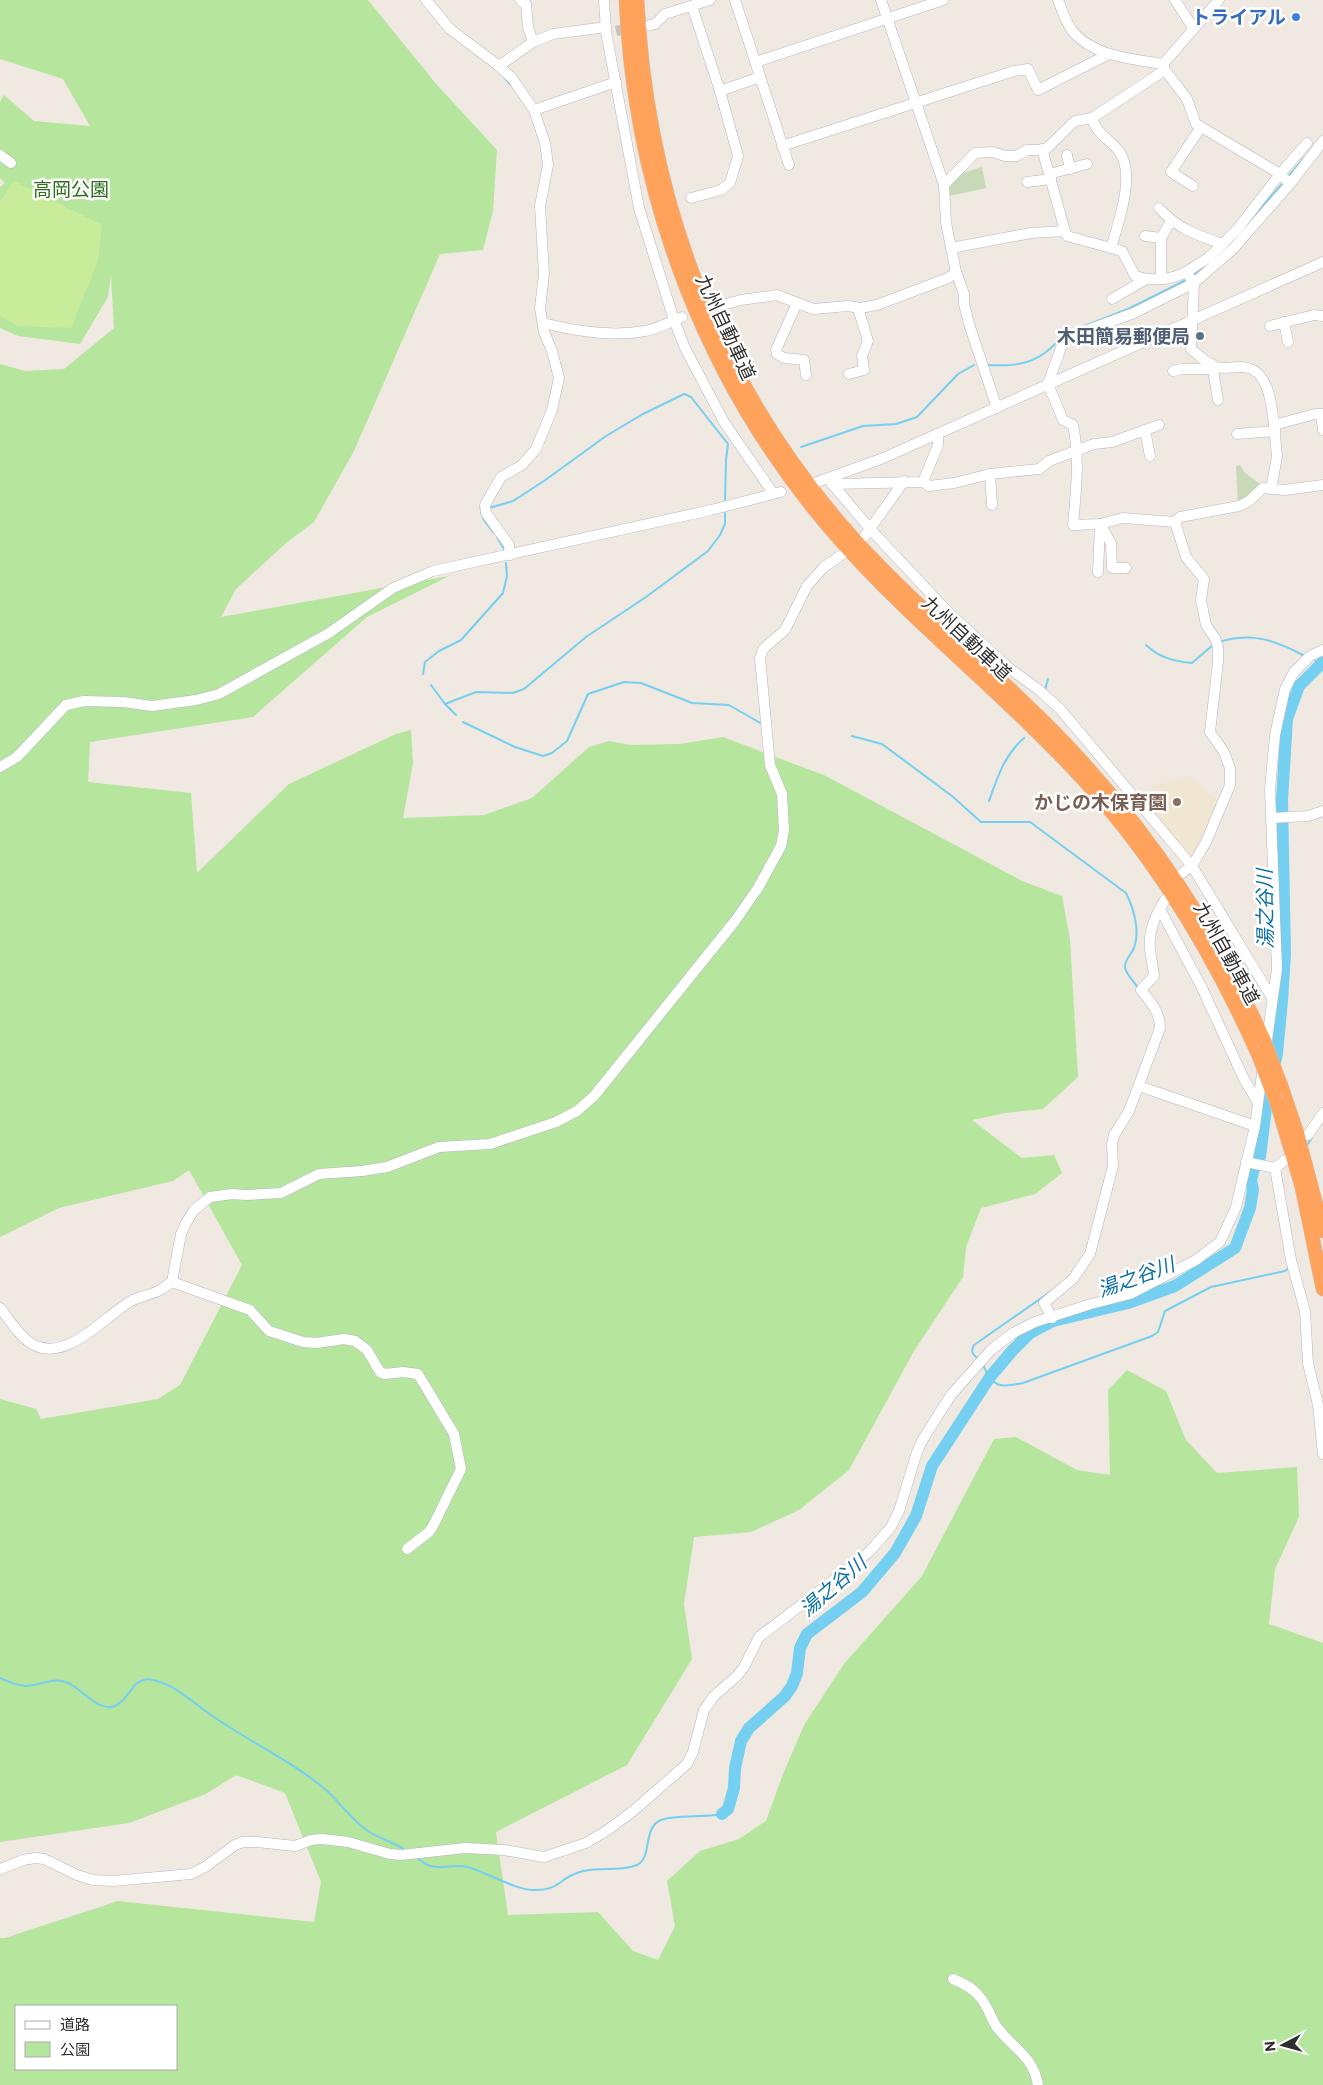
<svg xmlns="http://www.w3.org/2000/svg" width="1323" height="2085" viewBox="0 0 1323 2085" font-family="Commissioner,'Noto Sans JP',sans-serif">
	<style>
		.education { fill: #f0e6d1 }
		.green { fill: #b6e59e; fill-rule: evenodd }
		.cemetery { fill: #c8d9b8 }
		.pitch { fill: #c9ec9a }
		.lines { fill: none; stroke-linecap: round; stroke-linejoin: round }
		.stream { stroke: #75cff0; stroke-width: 2 }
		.river { stroke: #75cff0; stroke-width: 12 }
		.minor-tunnel { stroke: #c8c4bd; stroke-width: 10; stroke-dasharray: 10 5; stroke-linecap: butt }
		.minor-casing { stroke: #b4b7c1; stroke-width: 11 }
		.highway-casing { stroke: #c9c9c9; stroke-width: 15 }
		.minor { stroke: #fff; stroke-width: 10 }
		.highway { stroke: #ffa35c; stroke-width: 14 }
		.highway-bridge-casing { stroke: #c9c9c9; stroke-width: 15; stroke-linecap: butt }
		.highway-bridge { stroke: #ffa35c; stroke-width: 14 }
		.shop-dot { fill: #3f7fe0; stroke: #fff; stroke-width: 2 }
		.service-dot { fill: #5c6f8a; stroke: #fff; stroke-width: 2 }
		.education-dot { fill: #8d6e63; stroke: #fff; stroke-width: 2 }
		.labels { text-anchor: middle; stroke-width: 5; stroke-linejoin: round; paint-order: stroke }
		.shop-label { font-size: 19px; font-weight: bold; fill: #366cbe; stroke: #fff; text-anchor: end }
		.park-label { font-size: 19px; fill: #2c6e1b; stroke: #fff }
		.street-label { font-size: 19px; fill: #2e2e2e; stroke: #fff }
		.service-label { font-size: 19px; font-weight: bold; fill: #4e5e75; stroke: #fff; text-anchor: end }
		.education-label { font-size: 19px; font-weight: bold; fill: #785e54; stroke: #fff; text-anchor: end }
		.water-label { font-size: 20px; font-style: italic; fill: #0d6fa3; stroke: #fff }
	</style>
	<rect width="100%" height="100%" fill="#efe9e1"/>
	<polygon class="education" points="1190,777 1220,803 1191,858 1148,809 1152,785"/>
	<path class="green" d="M0,0H368L437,85L497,150L493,211L483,250L440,254L354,451L314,522L286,543L236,589L221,617L449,576L367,617L253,717L90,742L88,782L191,793L197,873L289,784L396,734L411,730L413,763L403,818L484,815L532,798L589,747L609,741L631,745L680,744L723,737L826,776L1022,881L1062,896L1070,939L1078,1077L1043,1109L1005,1113L972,1120L1022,1158L1054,1155L1062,1173L1035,1194L981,1208L966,1247L963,1277L914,1351L849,1470L799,1510L751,1532L694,1537L684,1604L692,1659L627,1765L496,1832L508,1915L598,1912L633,1951L658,1960L675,1926L667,1881L700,1851L739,1839L766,1821L783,1774L804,1725L844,1664L922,1576L994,1439L1016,1437L1077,1470L1110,1475L1108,1390L1127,1370L1166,1391L1186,1440L1217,1473L1297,1467L1299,1517L1275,1569L1269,1624L1323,1643V2085H0V1938H5L118,1901L314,1922L321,1882L285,1793L236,1775L206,1794L129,1823L0,1842V1399L36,1409L41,1419L158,1399L180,1385L242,1265L189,1170L173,1181L59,1208L0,1237V364L25,371L64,369L114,328L111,275L108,297L80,344L18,336L0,328V187L5,183L0,178V102L4,95L34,121L90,126L63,79L0,59ZM16,2006H176V2069H16Z"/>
	<g class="cemetery">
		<polygon points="982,167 986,188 949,196 948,186 960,174"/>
		<polygon points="1240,465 1245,473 1260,484 1259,489 1238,503 1236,466"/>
	</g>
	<polygon class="pitch" points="14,181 102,225 98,261 71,328 17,326 0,316 0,201"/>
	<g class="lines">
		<g class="stream">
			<polyline points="504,77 511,85"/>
			<polyline points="1287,178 1304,158"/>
			<polyline points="1256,213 1283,183"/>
			<polyline points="1194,275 1204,267"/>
			<polyline points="1074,330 1128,309 1188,279"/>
			<path d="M986,365C1008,366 1028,366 1046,352C1055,346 1059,336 1070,332"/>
			<polyline points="801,447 863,426 896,424 917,417 958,374 974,365"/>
			<path d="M481,505C479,516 487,524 494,533"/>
			<polyline points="489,508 513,501 544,481 606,436 643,414 684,394 691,397 728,444 726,460 725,500"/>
			<polyline points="497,537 504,549"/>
			<path d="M1219,642C1252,632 1274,640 1303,655"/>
			<path d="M1146,645C1160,658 1173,661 1192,663L1213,645"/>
			<polyline points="1315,660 1319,664"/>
			<polyline points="423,674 425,662 439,651 461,640 503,593 507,576 506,563"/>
			<polyline points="431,685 445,704 456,715"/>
			<polyline points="1045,690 1048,679"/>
			<polyline points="445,704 476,692 513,693 524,689 586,637 646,597 708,551 720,535 725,524 725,513"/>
			<polyline points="463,722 515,747 543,756 552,753 567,741 588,694 624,682 641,683 692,703 729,705 762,724"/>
			<path d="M852,736L882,744L952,796L981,822H1030L1126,893C1134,909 1141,933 1133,950C1130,956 1124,961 1125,968C1127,975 1134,982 1138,988"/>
			<path d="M989,801C997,778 1005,754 1024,738"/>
			<polyline points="1308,1144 1312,1137"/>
			<path d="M978,1359C973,1354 970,1352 974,1345L1050,1292"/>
			<path d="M983,1365C993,1388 1000,1388 1023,1383L1152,1336L1158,1332L1165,1311L1211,1287L1285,1271L1290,1267"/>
			<path d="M0,1678C8,1682 16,1685 25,1686C38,1686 53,1677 66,1682C81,1687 98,1713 115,1706C131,1699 132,1675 153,1680C176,1685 192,1702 211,1715C248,1741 290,1760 325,1789C340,1802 351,1820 368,1831C380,1839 394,1842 405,1850"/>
			<path d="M417,1858C421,1861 426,1865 430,1866C442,1869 456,1864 468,1867C488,1873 517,1891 536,1890C559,1890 559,1879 577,1873C596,1865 618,1873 637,1865C653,1857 642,1828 661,1820C676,1814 704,1818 722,1814"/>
		</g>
		<polyline class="river" points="722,1814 728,1809 734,1788 735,1768 741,1741 749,1728 785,1696 792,1686 797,1673 800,1648 807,1634 862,1592 895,1553 916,1516 932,1466 990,1377 1012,1351 1030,1333 1053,1321 1128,1303 1175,1286 1235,1248 1250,1208 1253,1190 1251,1180 1254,1168 1260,1157 1266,1108 1277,1053 1282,1001 1285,954 1282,800 1287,719 1299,686 1323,662"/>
		<polyline class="minor-tunnel" points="616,31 635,27"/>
		<defs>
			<g id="minor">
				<polyline points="426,0 450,29 499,66 512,78 534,110 545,143 548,165 540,206 544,274 540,308 544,332 552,351 559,378 552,410 536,449 522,465 501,477 485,505 486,513 509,545 510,555"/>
				<polyline points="604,0 606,32 639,208 674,320 685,348 724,422 773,493"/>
				<polyline points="735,0 789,165"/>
				<polyline points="881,0 944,185 946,223 956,272 964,294 964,304 970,327 997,408"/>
				<path d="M1058,0C1062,10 1066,23 1073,32C1095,57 1133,59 1163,64"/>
				<polyline points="1175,0 1194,29"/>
				<polyline points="1219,0 1163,64 1165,70 1187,99 1196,124 1280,174 1290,184"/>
				<polyline points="650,25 655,24 665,14 710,0"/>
				<polyline points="533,42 553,34 606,27"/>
				<polyline points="756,62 943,0"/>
				<polyline points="499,66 533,42 528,27 526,4 520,0"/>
				<polyline points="720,91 760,77"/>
				<polyline points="534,110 616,82"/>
				<path d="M1092,118C1096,133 1109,139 1118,150C1137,173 1118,223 1111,248"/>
				<path d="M1323,141L1290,184L1233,249L1194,283L1134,313L1071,336L1062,345L1048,384L1063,420L1073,425C1080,459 1076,491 1073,525L1100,524L1123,518L1175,522L1180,517L1239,506L1249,501L1263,488L1285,490L1323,485"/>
				<polyline points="782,146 1014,71 1028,69 1038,90 1109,54"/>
				<polyline points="1042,149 1065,231"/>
				<polyline points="0,155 11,163"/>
				<polyline points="1067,155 1070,169"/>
				<polyline points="1049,174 1087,164"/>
				<polyline points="1027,182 1051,179"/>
				<polyline points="944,185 975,153 993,152 1005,156 1016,156 1027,150 1045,150 1075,121 1092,118 1165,70"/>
				<polyline points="1193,186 1171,172 1201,127"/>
				<polyline points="691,198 721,190 730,183 738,156 720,91 692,6"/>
				<path d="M1159,208C1179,230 1197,235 1223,244"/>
				<polyline points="1145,236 1161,238"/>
				<path d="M951,248L1031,233L1065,231L1067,236L1122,251L1135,276C1154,281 1168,281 1186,272L1194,283L1191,349C1198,354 1208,365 1216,367C1226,370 1237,365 1248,368C1269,373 1272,407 1274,425L1315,414H1323"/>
				<polyline points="1186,272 1208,258 1223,244 1239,227 1280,174 1307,143"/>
				<polyline points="1161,279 1161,238 1171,221"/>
				<polyline points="1112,299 1146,279"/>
				<polyline points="797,303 776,350 777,354 784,358 804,360 806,375"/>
				<polyline points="715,307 741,300 777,295 813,309 848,306 860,308 877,305 948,278 956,272"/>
				<polyline points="1284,322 1288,342"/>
				<path d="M543,323C576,331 611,337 645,331C657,329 670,322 682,317"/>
				<polyline points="1270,326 1314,315 1323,316"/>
				<polyline points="1212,364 1218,400"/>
				<polyline points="1173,371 1182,369 1213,369"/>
				<polyline points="849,374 864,370 862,356 868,341 858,308"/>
				<polyline points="1321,415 1323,430"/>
				<polyline points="1145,430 1150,456"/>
				<polyline points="1237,434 1275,431"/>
				<polyline points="990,474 992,505"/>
				<polyline points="828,479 871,530 949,613 1009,668 1039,690 1060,709 1192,866 1272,998"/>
				<polyline points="817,482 881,459 1323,262"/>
				<polyline points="923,482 929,486 954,483 990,474 1039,469 1049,461 1094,444 1112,442 1159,425"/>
				<polyline points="832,484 923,482 938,445 938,434"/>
				<polyline points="1271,489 1277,456 1274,425"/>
				<polyline points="1175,522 1186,557 1204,579 1201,600 1206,625 1215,638 1218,647 1218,662 1210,732 1224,752 1230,768 1230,785 1206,842 1192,866 1182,873"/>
				<polyline points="1100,524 1111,543 1112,568 1126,568"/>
				<polyline points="862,540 904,481"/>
				<polyline points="1098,572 1100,525"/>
				<polyline points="0,767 17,757 66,705 84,701 123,702 152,706 196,700 219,694 329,633 393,588 433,571 711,510 781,492"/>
				<polyline points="1272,818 1308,816 1323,811"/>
				<polyline points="1160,909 1202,988 1244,1079 1257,1101"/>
				<polyline points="1266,1047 1277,969 1270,789 1275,735 1285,689 1294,672 1310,656 1323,650"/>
				<polyline points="1139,1086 1255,1126"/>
				<polyline points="1308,1135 1323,1113"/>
				<polyline points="1246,1162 1275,1168"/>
				<polyline points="1275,1168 1291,1260 1305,1311 1308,1363 1318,1405 1323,1454"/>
				<polyline points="1275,1168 1285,1160"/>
				<polyline points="172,1282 250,1310 269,1331 303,1342 316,1343 344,1339 355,1341 367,1350 380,1372 385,1374 403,1372 418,1374 454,1434 461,1469 433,1526 429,1532 407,1549"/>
				<path d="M0,1308C10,1320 20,1338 34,1345C67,1362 104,1317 131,1301C140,1296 151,1295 160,1290C164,1288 167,1284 172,1282L181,1234L186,1223L194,1210L210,1197L232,1194L247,1195L281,1193L319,1174L362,1171L387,1167L439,1147L490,1144L556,1122L577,1111L594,1096L735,921L758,888L781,846L784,830L782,794L770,765L760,658L763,649L785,630L807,586L824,567L843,554"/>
				<path d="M1052,1318L1044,1303L1073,1279L1090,1254L1113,1166L1112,1144L1114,1135L1129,1111L1160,1028C1160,1011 1150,1002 1141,990L1154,976C1153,966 1151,958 1150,949C1148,932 1156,914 1165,900"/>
				<polyline points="0,1869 23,1860 35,1858 44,1859 77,1875 93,1880 113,1881 191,1874 205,1867 235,1845 243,1842 257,1842 295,1846 311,1840 322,1839 348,1842 390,1854 401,1855 465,1848 504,1850 544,1857 586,1843 606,1831 632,1812 687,1764 693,1752 704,1710 714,1696 737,1676 744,1667 759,1637 852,1566 870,1551 891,1527 899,1511 917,1452 923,1439 951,1395 991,1350 1013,1333 1035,1322 1091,1304 1130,1294 1196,1260 1220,1242 1236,1207 1255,1126 1263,1066"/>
				<path d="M953,1979C963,1983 973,1988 979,1996C987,2004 990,2016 996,2026C1012,2048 1033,2055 1038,2085"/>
			</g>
			<g id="highway">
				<path d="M626,0C635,201 709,393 843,543C918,627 1007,696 1083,779C1158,860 1214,955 1259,1056"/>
				<path d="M637,0C647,199 717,386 851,536C914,606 988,665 1054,732C1142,822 1213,926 1264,1041"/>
				<polyline points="1281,1086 1297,1133 1323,1231"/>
				<polyline points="1277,1103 1302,1187 1323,1289"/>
			</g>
		</defs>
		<use href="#minor" class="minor-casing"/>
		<use href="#highway" class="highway-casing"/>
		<use href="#minor" class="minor"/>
		<use href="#highway" class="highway"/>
		<defs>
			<g id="highway-bridge">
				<polyline points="1264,1041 1281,1086"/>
				<polyline points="1259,1056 1277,1103"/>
			</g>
		</defs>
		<use href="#highway-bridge" class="highway-bridge-casing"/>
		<use href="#highway-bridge" class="highway-bridge"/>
	</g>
	<circle class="shop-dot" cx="1296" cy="17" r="5"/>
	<circle class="service-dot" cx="1200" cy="336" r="5"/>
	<circle class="education-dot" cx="1177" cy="802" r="5"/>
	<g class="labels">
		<g class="shop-label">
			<text x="1286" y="24">トライアル</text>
		</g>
		<g class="park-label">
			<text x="71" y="196">高岡公園</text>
		</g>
		<g class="street-label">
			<text transform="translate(726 327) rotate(65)" y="7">九州自動車道</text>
			<text transform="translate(967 638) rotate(43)" y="7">九州自動車道</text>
			<text transform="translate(1227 953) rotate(61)" y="7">九州自動車道</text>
		</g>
		<g class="service-label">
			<text x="1190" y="343">木田簡易郵便局</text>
		</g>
		<g class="education-label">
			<text x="1167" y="809">かじの木保育園</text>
		</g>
		<g class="water-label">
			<text transform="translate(1265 909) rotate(-91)" y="7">湯之谷川</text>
			<text transform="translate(1136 1277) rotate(-20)" y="7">湯之谷川</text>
			<text transform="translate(833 1586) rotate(-41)" y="7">湯之谷川</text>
		</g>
	</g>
	<rect x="15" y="2005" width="162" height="65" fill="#ffffff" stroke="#ababab"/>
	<rect x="25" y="2021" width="25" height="8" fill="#ffffff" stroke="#ababab"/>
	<text x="60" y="2030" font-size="15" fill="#2e2e2e">道路</text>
	<rect x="25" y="2042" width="25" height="15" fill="#b6e59e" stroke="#ababab"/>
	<text x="60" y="2055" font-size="15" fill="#2e2e2e">公園</text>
	<g transform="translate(1283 2045) rotate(264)" stroke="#ffffff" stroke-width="4" paint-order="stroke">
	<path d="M0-4L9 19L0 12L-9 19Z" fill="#2e2e2e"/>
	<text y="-8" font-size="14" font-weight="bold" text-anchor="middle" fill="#2e2e2e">N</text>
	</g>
</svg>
